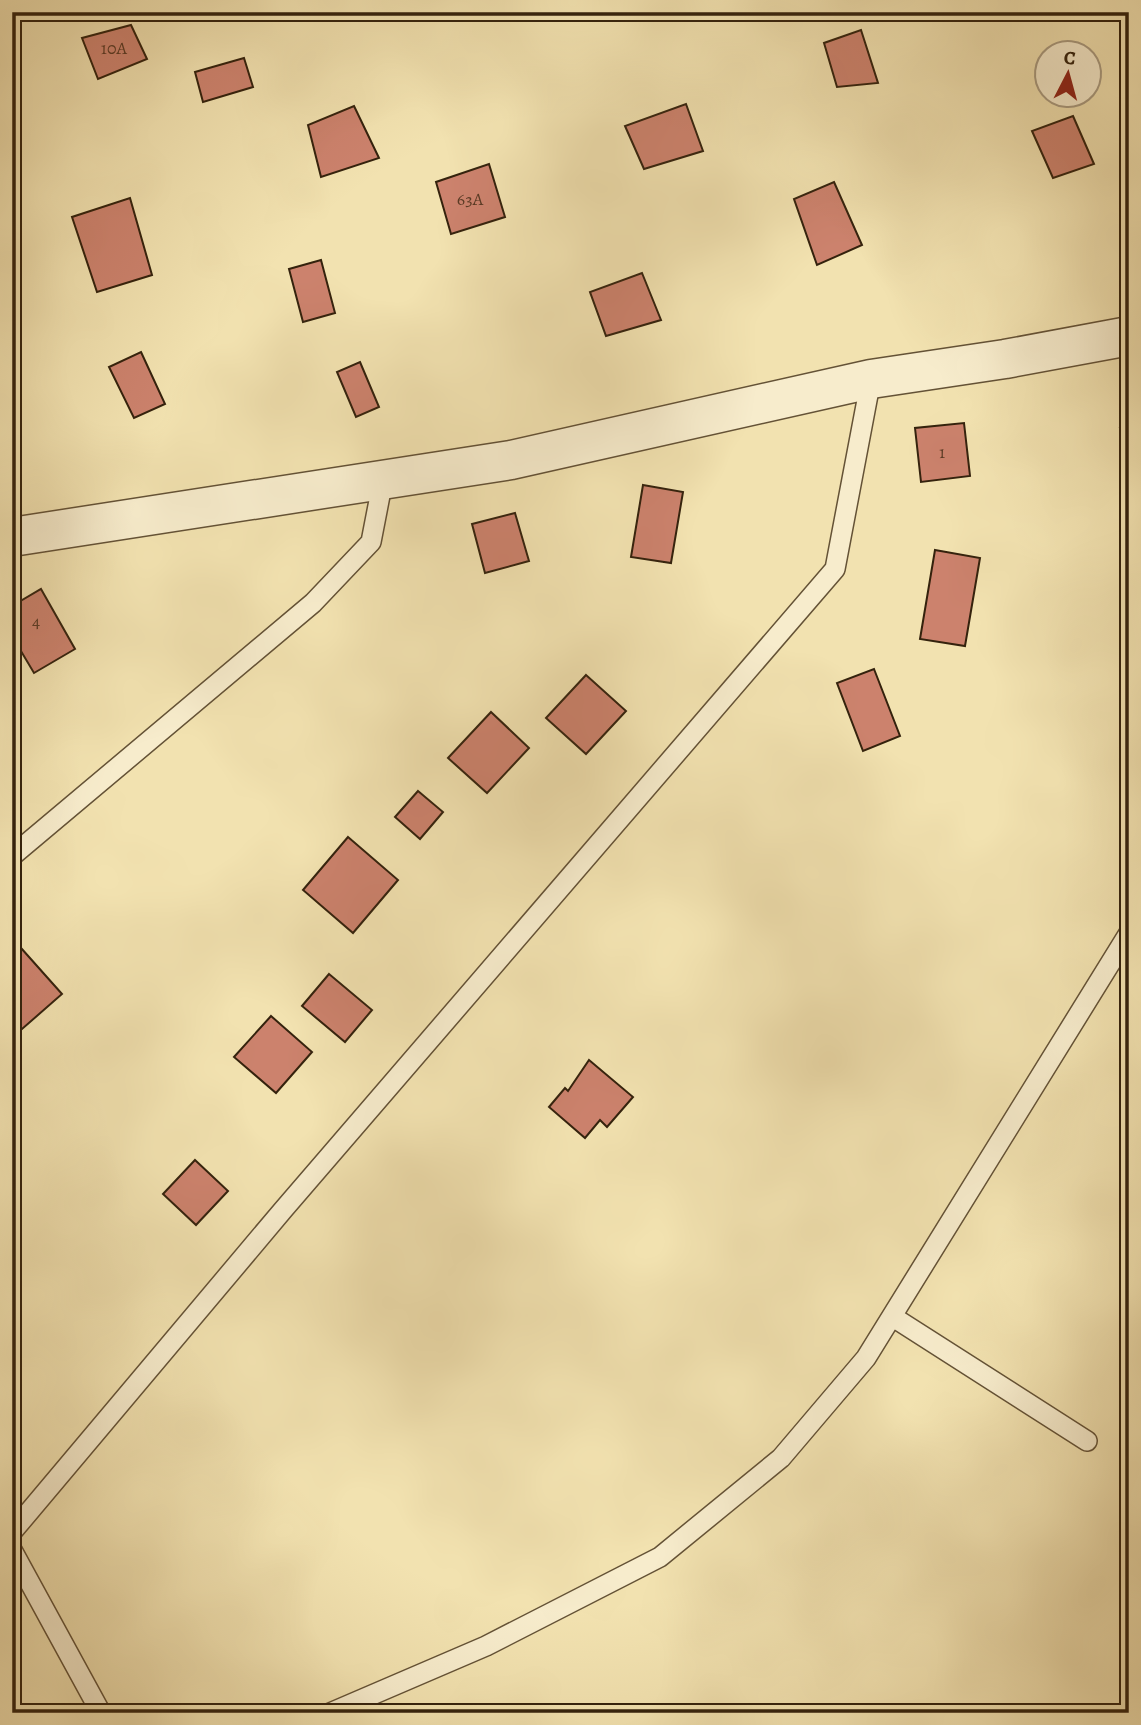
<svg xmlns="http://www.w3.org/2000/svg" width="1141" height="1725" viewBox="0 0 1141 1725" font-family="Alegreya,serif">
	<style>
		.building { fill: #cc826d; stroke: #34220d; stroke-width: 2 }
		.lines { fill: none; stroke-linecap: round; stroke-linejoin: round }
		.lane-casing { stroke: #645236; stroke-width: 22 }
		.street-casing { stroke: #645236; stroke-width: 41 }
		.lane { stroke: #f7eccc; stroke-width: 19 }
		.street { stroke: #f7eccc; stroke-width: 38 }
		.labels { text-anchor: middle; stroke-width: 6; stroke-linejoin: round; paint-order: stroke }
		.number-label { font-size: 18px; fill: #5a3a25 }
	</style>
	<rect width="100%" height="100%" fill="#f2e2b0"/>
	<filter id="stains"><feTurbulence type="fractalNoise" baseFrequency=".00286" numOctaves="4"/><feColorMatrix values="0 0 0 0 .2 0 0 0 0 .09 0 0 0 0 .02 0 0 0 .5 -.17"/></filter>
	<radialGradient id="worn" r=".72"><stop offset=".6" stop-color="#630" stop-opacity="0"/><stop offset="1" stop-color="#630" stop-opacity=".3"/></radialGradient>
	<g class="building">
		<polygon points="131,25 147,59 98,79 82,38"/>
		<polygon points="861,30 878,83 837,87 824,43"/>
		<polygon points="244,58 253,87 203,102 195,72"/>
		<polygon points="686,104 703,151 644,169 625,126"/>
		<polygon points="354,106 379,158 321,177 308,125"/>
		<polygon points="1073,116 1094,164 1053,178 1032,131"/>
		<polygon points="489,164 505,217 451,234 436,182"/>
		<polygon points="834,182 862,245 817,265 794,199"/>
		<polygon points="130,198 152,275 97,292 72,217"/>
		<polygon points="321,260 335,313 303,322 289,269"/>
		<polygon points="642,273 661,320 606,336 590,292"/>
		<polygon points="141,352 165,404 134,418 109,367"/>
		<polygon points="360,362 379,407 356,417 337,372"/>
		<polygon points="964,423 970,476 921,482 915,428"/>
		<polygon points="1129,426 1129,459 1120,428"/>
		<polygon points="643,485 683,492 671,563 631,557"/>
		<polygon points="515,513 529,561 485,573 472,524"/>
		<polygon points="935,550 980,558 965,646 920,639"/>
		<polygon points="41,589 75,649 34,673 12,636 12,606"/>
		<polygon points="874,669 900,736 863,751 837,683"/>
		<polygon points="586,675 626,711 586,754 546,718"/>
		<polygon points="491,712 529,748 487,793 448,758"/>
		<polygon points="418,791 443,812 420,839 395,817"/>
		<polygon points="348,837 398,880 353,933 303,890"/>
		<polygon points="13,939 62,994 14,1036 12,1034"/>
		<polygon points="329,974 372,1010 345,1042 302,1006"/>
		<polygon points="271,1016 312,1052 276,1093 234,1057"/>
		<polygon points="589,1060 633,1097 607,1127 600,1120 585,1138 549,1107 565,1088 568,1091"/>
		<polygon points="195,1160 228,1191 196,1225 163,1194"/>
	</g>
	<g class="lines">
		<defs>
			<g id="lane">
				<polyline points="12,856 313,603 371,542 383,480"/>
				<polyline points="893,1317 1087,1441"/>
				<polyline points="12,1532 283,1210 835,569 871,379"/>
				<polyline points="12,1550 101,1713"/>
				<polyline points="330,1713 486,1646 660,1557 781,1458 866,1358 1129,933"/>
			</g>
			<polyline id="street" points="12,537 511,460 871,379 1005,359 1129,336"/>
		</defs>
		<use href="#lane" class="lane-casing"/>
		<use href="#street" class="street-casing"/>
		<use href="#lane" class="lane"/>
		<use href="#street" class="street"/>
	</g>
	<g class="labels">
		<g class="number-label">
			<text x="114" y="54">10А</text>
			<text x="470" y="205">63А</text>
			<text x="942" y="458">1</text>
			<text x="36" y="627">4</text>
		</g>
	</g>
	<rect width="1141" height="1725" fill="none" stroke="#f2e2b0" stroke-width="42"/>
	<rect x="14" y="14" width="1113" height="1697" fill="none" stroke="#34220d" stroke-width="3.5"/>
	<rect x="21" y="21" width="1099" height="1683" fill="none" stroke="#34220d" stroke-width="2"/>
	<g transform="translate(1068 74) rotate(6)"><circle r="33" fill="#f7eccc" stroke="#a99b80" stroke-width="2"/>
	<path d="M0-5L12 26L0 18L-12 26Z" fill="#8f2418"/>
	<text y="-10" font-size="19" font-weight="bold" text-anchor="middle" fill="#34220d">С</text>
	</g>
	<rect width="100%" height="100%" filter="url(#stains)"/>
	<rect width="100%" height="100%" fill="url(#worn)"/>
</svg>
